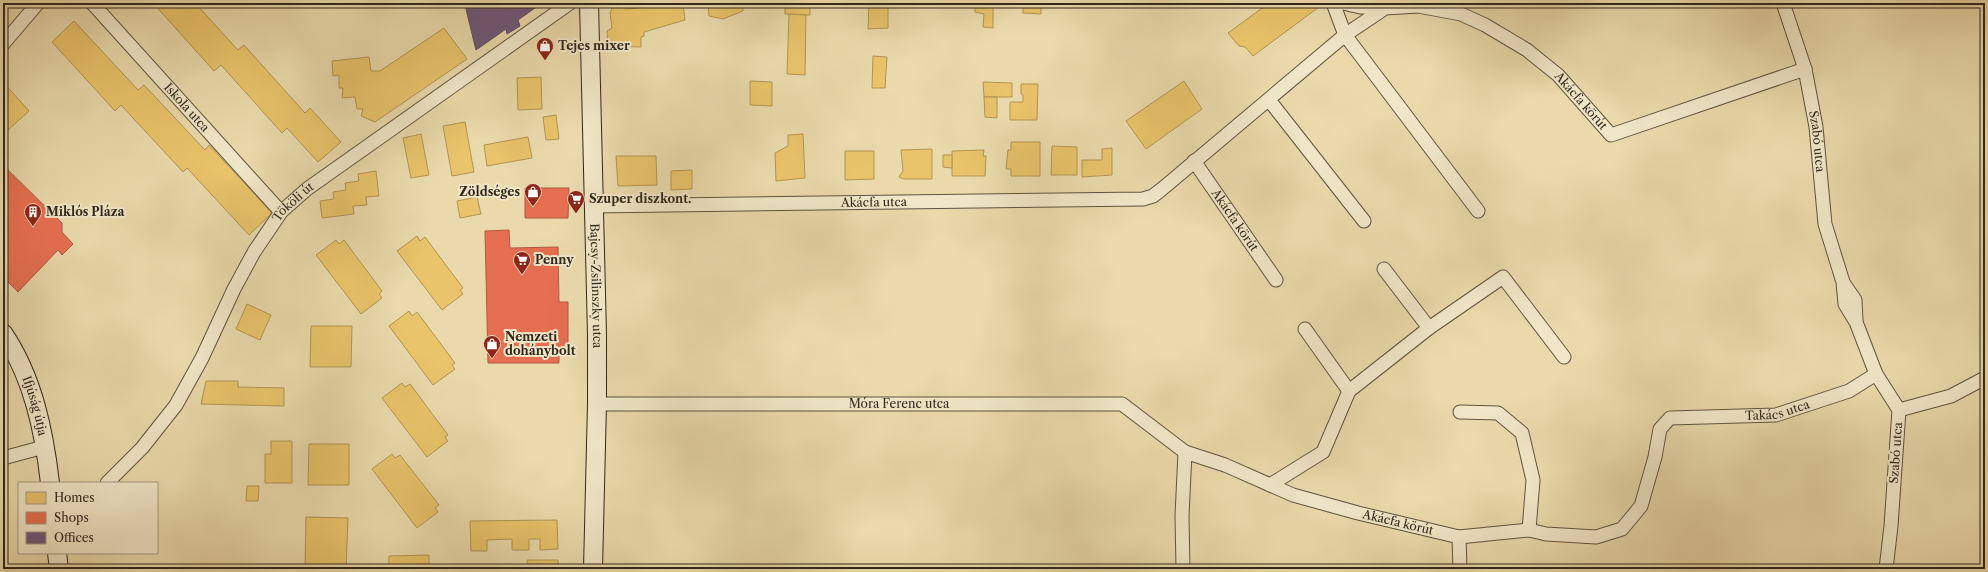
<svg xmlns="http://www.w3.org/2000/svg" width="1988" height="572" viewBox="0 0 1988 572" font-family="'Libre Caslon Text',serif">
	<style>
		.homes { fill: #e9c46a; stroke: #b29553 }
		.shops { fill: #e76f51; stroke: #b05941 }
		.offices { fill: #6d597a; stroke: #5b4a5e }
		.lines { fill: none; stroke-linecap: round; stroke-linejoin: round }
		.street-casing { stroke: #5e5440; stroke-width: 15 }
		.secondary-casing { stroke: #30271d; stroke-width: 20 }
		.street { stroke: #f1e7c8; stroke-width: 13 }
		.secondary { stroke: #f1e7c8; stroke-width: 18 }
		.labels { text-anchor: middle; stroke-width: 4; stroke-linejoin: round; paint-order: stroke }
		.poi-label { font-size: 12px; font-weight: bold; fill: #30271d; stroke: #f1e7c8; text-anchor: start }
		.street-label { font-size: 12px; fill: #30271d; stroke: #f1e7c8 }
	</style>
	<rect width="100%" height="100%" fill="#eadaab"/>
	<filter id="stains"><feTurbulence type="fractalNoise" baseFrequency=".005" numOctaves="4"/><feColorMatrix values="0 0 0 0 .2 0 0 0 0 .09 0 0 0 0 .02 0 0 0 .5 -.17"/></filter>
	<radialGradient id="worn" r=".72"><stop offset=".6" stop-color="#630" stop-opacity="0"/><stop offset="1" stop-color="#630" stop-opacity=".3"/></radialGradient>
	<g class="homes">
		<polygon points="153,3 195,3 238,50 244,45 305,113 310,108 341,142 318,162 287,128 282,133 221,65 214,71"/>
		<polygon points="614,3 627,3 625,9 638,8 636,3 683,3 685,20 644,32 644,36 641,37 641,47 608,46 607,31 612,28 610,13"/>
		<polygon points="708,3 743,3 743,11 723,19 709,16"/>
		<polygon points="785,3 810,3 810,15 785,14"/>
		<polygon points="869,3 888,3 888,28 868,29"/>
		<polygon points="1023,3 1041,3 1041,14 1023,13"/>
		<polygon points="1269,3 1316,3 1319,7 1253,56 1245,47 1239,46 1228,33"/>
		<polygon points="975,4 993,6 993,28 983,27 984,14 975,12"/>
		<polygon points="789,14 806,15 805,75 787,74"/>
		<polygon points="74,21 138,90 144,85 205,150 209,145 272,213 249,235 187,168 183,172 121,105 115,111 52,42"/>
		<polygon points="444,28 467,59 375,122 361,116 363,109 357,109 355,97 342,98 343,88 339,88 339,75 333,76 332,61 369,57 371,71 380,71"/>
		<polygon points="873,56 887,57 885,88 872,88"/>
		<polygon points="541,77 542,109 518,110 517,78"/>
		<polygon points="750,81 772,82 772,106 750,105"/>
		<polygon points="1184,81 1202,109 1146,149 1126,121"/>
		<polygon points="3,82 29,111 7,131 3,127"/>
		<polygon points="983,82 1012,83 1012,97 984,97"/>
		<polygon points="1021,84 1038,84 1037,120 1010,120 1010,102 1023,102 1023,95 1021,94"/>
		<polygon points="984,97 997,97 997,118 985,117"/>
		<polygon points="556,115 559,139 546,140 543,117"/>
		<polygon points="465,122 474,172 452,176 443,126"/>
		<polygon points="421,134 429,175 411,178 403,138"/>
		<polygon points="803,134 805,178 776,181 775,153 788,146 788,135"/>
		<polygon points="528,137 532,158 487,166 484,145"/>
		<polygon points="1011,142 1040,142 1040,176 1011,176 1011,169 1006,169 1008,150 1011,150"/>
		<polygon points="1052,146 1077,147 1077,175 1051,175"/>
		<polygon points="1112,148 1112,175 1082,177 1082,160 1102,160 1102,149"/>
		<polygon points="932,149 932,179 903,179 899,177 903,171 901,150"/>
		<polygon points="984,150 983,156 986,156 985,176 952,176 952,151"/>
		<polygon points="845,151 874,151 874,179 845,180"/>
		<polygon points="943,155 952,155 952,168 943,167"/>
		<polygon points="616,156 656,156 657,185 618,186"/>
		<polygon points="692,170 692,189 671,190 671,171"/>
		<polygon points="376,171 379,196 366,197 367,205 353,206 354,214 322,218 320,201 334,199 333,192 346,190 345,183 359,181 358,174"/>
		<polygon points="477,197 481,214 460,218 457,201"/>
		<polygon points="417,236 420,241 425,237 463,288 460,290 463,294 442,310 397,251"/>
		<polygon points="336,240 339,244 344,240 382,291 379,294 382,298 361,314 316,255"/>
		<polygon points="247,304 271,315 260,340 236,329"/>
		<polygon points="409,311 412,316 417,312 455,363 452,365 455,369 433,385 389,326"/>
		<polygon points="311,326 352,326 351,367 310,367"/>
		<polygon points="206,381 238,381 238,387 284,388 284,406 201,404"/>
		<polygon points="402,383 405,387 410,384 448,435 445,437 448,441 427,457 382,398"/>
		<polygon points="271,441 292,441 292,483 265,483 265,454 271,454"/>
		<polygon points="309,444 349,444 349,485 308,485"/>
		<polygon points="392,454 395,458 400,455 439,505 435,508 438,512 417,528 372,469"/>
		<polygon points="247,486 259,486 258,501 246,501"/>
		<polygon points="306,517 348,518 346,569 305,569"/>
		<polygon points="557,520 558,549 540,550 540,539 529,539 529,550 512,550 512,539 487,540 487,551 471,551 470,521"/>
		<polygon points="429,555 429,569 389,569 389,556"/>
		<polygon points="527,560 558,560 558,569 528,569"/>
	</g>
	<g class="shops">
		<polygon points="3,165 62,223 62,232 73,244 62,255 58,250 18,292 3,277"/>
		<polygon points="525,188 569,188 568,218 525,218"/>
		<polygon points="509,230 510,248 558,247 559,302 568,302 568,347 559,347 559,363 488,363 485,231"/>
	</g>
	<polygon class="offices" points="468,3 542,3 518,20 520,26 507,34 506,29 476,50 465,5"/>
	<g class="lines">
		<defs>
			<g id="street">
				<path id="s1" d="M92,3L281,212"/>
				<polyline points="1333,3 1345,35 1478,211"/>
				<path id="s2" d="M1343,3L1360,7L1385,8L1418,6L1461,14L1485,25L1527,50L1558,75L1611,135L1805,69"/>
				<path id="s3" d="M1783,3L1805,69L1816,127L1825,224L1843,282L1845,304L1856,322L1876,374L1899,410L1891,526L1886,569"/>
				<polyline points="3,44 38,3"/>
				<polyline points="1269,100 1364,221"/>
				<path id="s4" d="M1194,161L1276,280"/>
				<path id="s5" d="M594,206L1143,199L1153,196L1162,189L1345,35L1385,8"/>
				<polyline points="1844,284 1855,300 1856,320"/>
				<polyline points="1429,328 1503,277 1564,357"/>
				<polyline points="1305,329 1349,391"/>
				<path id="s6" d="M597,404H1122L1185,452L1225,465L1293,495L1358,513L1459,537L1529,530L1546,534L1596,537L1622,529L1641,506L1655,457L1660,429L1670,418L1776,415L1849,391L1876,374"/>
				<polyline points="1899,410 1951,396 1985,378"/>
				<polyline points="1460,412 1498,413 1522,433 1533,480 1529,530"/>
				<polyline points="3,458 44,447"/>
				<path id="s7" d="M107,483L142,448L176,405L202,358L234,289L254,252L281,212L307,189L570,3"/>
				<polyline points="1270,485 1323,452 1349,391 1429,328 1384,269"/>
				<polyline points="1459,537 1460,569"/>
				<polyline points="1183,569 1182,516 1185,452"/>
			</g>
			<g id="secondary">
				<path id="s8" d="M589,3L597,335V404L593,569"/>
				<path id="s9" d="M3,333C33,377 44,431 50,483"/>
				<polyline points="57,553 59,569"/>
			</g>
		</defs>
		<use href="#street" class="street-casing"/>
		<use href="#secondary" class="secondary-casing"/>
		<use href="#street" class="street"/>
		<use href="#secondary" class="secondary"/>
	</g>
	<defs>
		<symbol id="shop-pin" viewBox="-11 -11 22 30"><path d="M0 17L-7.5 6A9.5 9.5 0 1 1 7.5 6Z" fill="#8f2418" stroke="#f1e7c8"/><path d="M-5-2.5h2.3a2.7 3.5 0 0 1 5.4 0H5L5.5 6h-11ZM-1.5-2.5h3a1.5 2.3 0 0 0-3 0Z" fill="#fff"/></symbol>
		<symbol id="supermarket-pin" viewBox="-11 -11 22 30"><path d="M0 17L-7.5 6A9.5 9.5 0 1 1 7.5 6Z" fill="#8f2418" stroke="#f1e7c8"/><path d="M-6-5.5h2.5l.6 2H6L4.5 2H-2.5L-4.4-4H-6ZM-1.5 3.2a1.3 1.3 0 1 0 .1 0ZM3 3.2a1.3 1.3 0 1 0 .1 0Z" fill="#fff"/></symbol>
		<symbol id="building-pin" viewBox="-11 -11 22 30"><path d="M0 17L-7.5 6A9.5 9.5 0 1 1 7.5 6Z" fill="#8f2418" stroke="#f1e7c8"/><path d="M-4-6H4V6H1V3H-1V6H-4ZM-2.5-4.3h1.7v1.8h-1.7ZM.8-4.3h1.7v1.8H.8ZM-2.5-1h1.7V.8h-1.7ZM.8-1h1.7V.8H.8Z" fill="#fff"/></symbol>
	</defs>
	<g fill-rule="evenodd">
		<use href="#shop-pin" x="535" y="36" width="20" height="27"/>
		<use href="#shop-pin" x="523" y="182" width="20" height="27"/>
		<use href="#supermarket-pin" x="566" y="189" width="20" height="27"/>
		<use href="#building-pin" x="23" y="202" width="20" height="27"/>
		<use href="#supermarket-pin" x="512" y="250" width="20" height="27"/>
		<use href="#shop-pin" x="482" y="334" width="20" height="27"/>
	</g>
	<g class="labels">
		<g class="poi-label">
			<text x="558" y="50">Tejes mixer</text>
			<text x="520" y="196" text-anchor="end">Zöldséges</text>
			<text x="589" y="203">Szuper diszkont.</text>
			<text x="46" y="216">Miklós Pláza</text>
			<text x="535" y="264">Penny</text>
			<text x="505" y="341">Nemzeti<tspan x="505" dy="14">dohánybolt</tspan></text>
		</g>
		<g class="street-label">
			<text dy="4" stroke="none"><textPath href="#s2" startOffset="269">Akácfa körút</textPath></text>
			<text dy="4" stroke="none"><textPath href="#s1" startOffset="141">Iskola utca</textPath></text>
			<text dy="4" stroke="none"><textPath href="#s3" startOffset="143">Szabó utca</textPath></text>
			<text dy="4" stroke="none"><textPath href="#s7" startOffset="340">Tököli út</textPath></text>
			<text dy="4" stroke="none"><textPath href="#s5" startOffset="280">Akácfa utca</textPath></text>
			<text dy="4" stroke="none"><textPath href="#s4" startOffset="72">Akácfa körút</textPath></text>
			<text dy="4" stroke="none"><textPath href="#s8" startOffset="283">Bajcsy-Zsilinszky utca</textPath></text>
			<text dy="4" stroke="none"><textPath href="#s6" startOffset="302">Móra Ferenc utca</textPath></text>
			<text dy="4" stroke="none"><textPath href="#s9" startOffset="80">Ifjúság útja</textPath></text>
			<text dy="4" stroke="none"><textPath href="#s6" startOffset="1289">Takács utca</textPath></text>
			<text transform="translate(1896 453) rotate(-86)" y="4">Szabó utca</text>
			<text dy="4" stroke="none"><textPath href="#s6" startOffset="829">Akácfa körút</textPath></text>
		</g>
	</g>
	<rect width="1988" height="572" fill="none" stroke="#eadaab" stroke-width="16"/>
	<rect x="4" y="4" width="1980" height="564" fill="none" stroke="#30271d" stroke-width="2"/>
	<rect x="8" y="8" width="1972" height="556" fill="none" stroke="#30271d"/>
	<rect x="18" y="482" width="140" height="72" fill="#f1e7c8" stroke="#a49a84"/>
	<rect x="26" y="492" width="20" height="12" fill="#e9c46a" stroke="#a49a84"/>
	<text x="54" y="502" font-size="12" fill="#30271d">Homes</text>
	<rect x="26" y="512" width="20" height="12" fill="#e76f51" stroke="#a49a84"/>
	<text x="54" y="522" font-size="12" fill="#30271d">Shops</text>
	<rect x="26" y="532" width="20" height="12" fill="#6d597a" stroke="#a49a84"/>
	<text x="54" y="542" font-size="12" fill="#30271d">Offices</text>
	<rect width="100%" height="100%" filter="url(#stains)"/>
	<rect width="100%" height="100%" fill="url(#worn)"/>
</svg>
